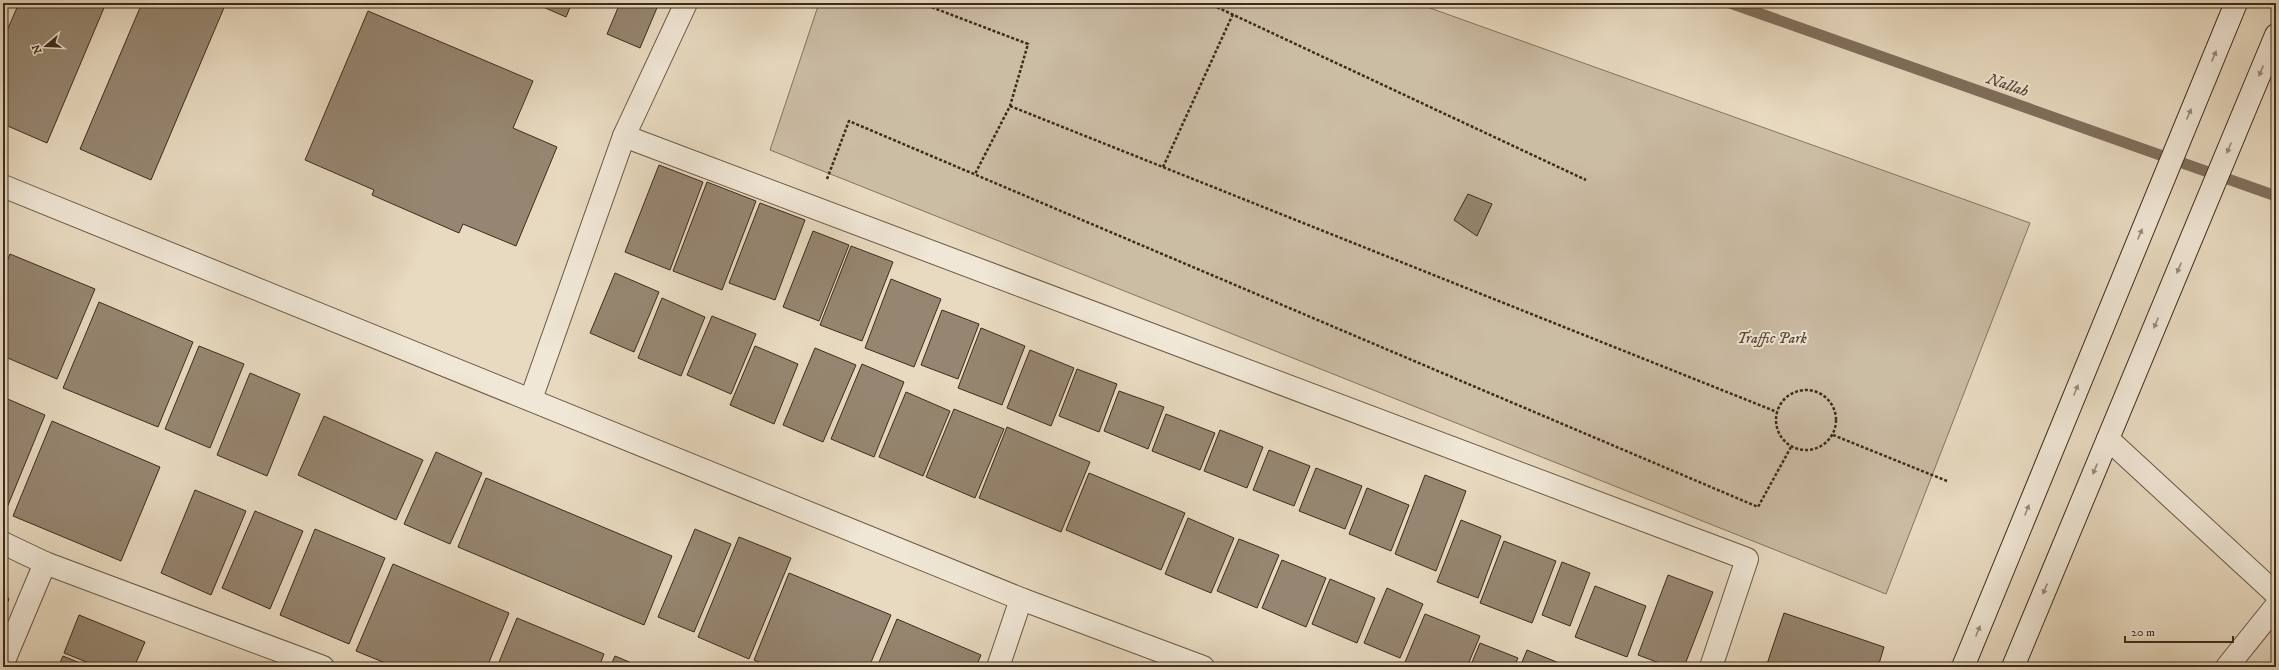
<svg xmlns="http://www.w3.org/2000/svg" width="2279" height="670" viewBox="0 0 2279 670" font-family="'IM FELL DW Pica',serif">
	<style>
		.green { fill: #cbbca4; stroke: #847460 }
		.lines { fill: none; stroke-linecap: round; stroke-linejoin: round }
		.stream { stroke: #81705d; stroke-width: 11 }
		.building { fill: #968671; stroke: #3e2b1c }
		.street-casing { stroke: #685745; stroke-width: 24 }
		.secondary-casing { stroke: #3e2b1c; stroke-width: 24 }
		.path { stroke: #3e2b1c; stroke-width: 2.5; stroke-dasharray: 3 2; stroke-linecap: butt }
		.street { stroke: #f0e7d6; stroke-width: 22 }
		.secondary { stroke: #f0e7d6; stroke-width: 22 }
		.oneway { fill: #978979 }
		.labels { text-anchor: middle; stroke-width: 4; stroke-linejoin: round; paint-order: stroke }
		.park-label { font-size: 15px; font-style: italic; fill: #5a4837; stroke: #f0e7d6 }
		.water-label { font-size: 16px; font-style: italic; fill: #5a4837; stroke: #f0e7d6 }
	</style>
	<rect width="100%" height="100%" fill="#e8dac0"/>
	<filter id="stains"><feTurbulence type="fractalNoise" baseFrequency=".005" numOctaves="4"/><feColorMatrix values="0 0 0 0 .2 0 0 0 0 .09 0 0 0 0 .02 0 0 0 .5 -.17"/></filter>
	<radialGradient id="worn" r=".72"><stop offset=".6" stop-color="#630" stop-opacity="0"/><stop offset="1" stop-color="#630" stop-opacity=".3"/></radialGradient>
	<polygon class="green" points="819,3 1416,3 2030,223 1886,594 770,150"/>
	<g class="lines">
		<polyline class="stream" points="1730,3 2276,196"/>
	</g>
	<g class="building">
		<polygon points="19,3 106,3 47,143 3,124 3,40"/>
		<polygon points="142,3 226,3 151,180 80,149"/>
		<polygon points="534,3 572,3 566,17"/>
		<polygon points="620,3 659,3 640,48 607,34"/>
		<polygon points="368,11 533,81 513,128 557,147 516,246 463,224 459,233 372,195 374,190 305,160"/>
		<polygon points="659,165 703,182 670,270 625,252"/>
		<polygon points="707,182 756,201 722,290 673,271"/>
		<polygon points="1468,194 1492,204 1477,236 1454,220"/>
		<polygon points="760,203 805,220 775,300 729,283"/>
		<polygon points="813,231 849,245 819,321 783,307"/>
		<polygon points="851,246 893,262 862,341 820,325"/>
		<polygon points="10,254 95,289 57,379 3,356 3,272"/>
		<polygon points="615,273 659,292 634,352 590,333"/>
		<polygon points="891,279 941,299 914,367 865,348"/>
		<polygon points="662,298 705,317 681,376 638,358"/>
		<polygon points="99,302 193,342 158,427 63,388"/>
		<polygon points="942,310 979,324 958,379 921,365"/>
		<polygon points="712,316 756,334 731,394 687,375"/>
		<polygon points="981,328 1025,346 1002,405 958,388"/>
		<polygon points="199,346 244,364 210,448 165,429"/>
		<polygon points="755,346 798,364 774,424 730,405"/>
		<polygon points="815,348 856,365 823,442 783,425"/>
		<polygon points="1030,350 1074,368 1051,426 1007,408"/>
		<polygon points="862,364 904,382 874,457 831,439"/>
		<polygon points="1077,369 1117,384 1099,432 1059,416"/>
		<polygon points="250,373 300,394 267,476 217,455"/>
		<polygon points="1119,391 1164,407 1148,449 1104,431"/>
		<polygon points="906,392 950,411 923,476 879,457"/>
		<polygon points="3,397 45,415 4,515 3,514"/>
		<polygon points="954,409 1004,429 975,498 926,477"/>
		<polygon points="1166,414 1215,433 1200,470 1152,451"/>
		<polygon points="324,416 423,460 396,520 298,475"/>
		<polygon points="52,421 160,467 121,561 13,516"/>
		<polygon points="1007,427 1090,462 1061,532 979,498"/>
		<polygon points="1220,430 1263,447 1247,488 1204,471"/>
		<polygon points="1269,450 1310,466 1294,506 1253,490"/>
		<polygon points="436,452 482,473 450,544 404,524"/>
		<polygon points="1316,468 1362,486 1345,529 1299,511"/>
		<polygon points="1089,473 1185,513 1161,570 1066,530"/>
		<polygon points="1425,475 1466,491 1436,571 1395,554"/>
		<polygon points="486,478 672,556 644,625 458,547"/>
		<polygon points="1367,488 1409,505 1391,551 1349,534"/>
		<polygon points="195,490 246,511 211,595 161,573"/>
		<polygon points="255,511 303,531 270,609 222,588"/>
		<polygon points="1188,518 1234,538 1211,593 1165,574"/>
		<polygon points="1461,520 1501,536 1478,598 1437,582"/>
		<polygon points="315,529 385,558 349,644 280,615"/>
		<polygon points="695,529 731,544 694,632 658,617"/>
		<polygon points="739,537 791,558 749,659 698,637"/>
		<polygon points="1239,539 1279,555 1257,608 1217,591"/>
		<polygon points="1504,541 1556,561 1532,623 1480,603"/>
		<polygon points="1282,560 1326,578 1306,627 1262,608"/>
		<polygon points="1562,562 1590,573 1570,626 1542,615"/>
		<polygon points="393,564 509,613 487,667 395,667 356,651"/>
		<polygon points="789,573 891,615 869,667 770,667 754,660"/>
		<polygon points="1668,575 1713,592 1684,667 1670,667 1638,655"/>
		<polygon points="1330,579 1375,598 1357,643 1312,624"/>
		<polygon points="1595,586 1646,606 1627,657 1575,637"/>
		<polygon points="1387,588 1423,604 1400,658 1364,643"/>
		<polygon points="3,596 9,599 3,613"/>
		<polygon points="1784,613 1884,647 1878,667 1766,667"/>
		<polygon points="1425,614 1480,636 1467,667 1403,667"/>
		<polygon points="79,615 145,642 134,667 99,667 64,653"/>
		<polygon points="517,618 604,654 599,667 497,667"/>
		<polygon points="897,619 981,655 976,667 877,667"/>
		<polygon points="1480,643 1518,658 1514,667 1470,667"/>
		<polygon points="1527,650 1564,665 1564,667 1520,667"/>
		<polygon points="63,656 90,667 58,667"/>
		<polygon points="615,656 641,667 610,667"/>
	</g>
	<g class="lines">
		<defs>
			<g id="street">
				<polyline points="624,136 1747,559 1711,667"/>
				<polyline points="3,186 1021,599 1203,667"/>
				<polyline points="531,399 624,136 686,3"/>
				<polyline points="2108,439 2276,594"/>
				<polyline points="3,543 45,563 323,667"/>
				<polyline points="3,663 45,563"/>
				<polyline points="998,667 1021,599"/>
				<polyline points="2227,667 2276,606"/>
			</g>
			<g id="secondary">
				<polyline points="1963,667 2236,3"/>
				<polyline points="2013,667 2276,35"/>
			</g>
		</defs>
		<use href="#street" class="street-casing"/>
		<use href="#secondary" class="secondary-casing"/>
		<g class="path">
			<polyline points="932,3 931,7 1028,44 1010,106 975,174"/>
			<polyline points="1208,3 1586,180"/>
			<polyline points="1010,106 1777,412"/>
			<polyline points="1163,167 1233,14"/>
			<polyline points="827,179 849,121 1758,507 1791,447"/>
			<circle cx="1806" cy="420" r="30"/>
			<polyline points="1833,435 1947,481"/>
		</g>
		<use href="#street" class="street"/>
		<use href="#secondary" class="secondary"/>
	</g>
	<defs><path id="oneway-solid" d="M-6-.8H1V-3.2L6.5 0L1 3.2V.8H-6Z"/></defs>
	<g class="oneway">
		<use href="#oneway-solid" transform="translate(2214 56) rotate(-67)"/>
		<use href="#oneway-solid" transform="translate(2261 71) rotate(113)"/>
		<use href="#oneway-solid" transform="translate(2189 114) rotate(-67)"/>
		<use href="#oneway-solid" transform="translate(2229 148) rotate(113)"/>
		<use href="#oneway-solid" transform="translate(2140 234) rotate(-67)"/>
		<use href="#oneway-solid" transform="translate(2179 268) rotate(113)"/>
		<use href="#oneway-solid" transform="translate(2156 323) rotate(113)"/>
		<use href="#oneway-solid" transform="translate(2076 390) rotate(-68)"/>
		<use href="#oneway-solid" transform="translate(2095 469) rotate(113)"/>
		<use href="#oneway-solid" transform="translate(2027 510) rotate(-68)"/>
		<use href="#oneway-solid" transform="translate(2045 589) rotate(113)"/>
		<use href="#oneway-solid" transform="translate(1978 631) rotate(-68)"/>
	</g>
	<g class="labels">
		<g class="park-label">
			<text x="1772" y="343">Traffic Park</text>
		</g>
		<g class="water-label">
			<text transform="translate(2008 84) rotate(19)" y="6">Nallah</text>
		</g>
	</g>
	<rect width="2279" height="670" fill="none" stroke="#e8dac0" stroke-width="16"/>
	<rect x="4" y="4" width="2271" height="662" fill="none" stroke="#3e2b1c" stroke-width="2"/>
	<rect x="8" y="8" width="2263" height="654" fill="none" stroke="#3e2b1c"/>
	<g transform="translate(46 46) rotate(251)" stroke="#f0e7d6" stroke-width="3" paint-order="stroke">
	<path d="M0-3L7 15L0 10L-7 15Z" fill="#3e2b1c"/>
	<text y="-6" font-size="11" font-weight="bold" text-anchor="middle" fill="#3e2b1c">N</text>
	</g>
	<path d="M2125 636v6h108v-6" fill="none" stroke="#3e2b1c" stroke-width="2"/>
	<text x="2131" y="636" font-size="12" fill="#3e2b1c" stroke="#f0e7d6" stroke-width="3" paint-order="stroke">20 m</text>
	<rect width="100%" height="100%" filter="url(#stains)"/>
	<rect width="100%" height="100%" fill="url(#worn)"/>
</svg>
